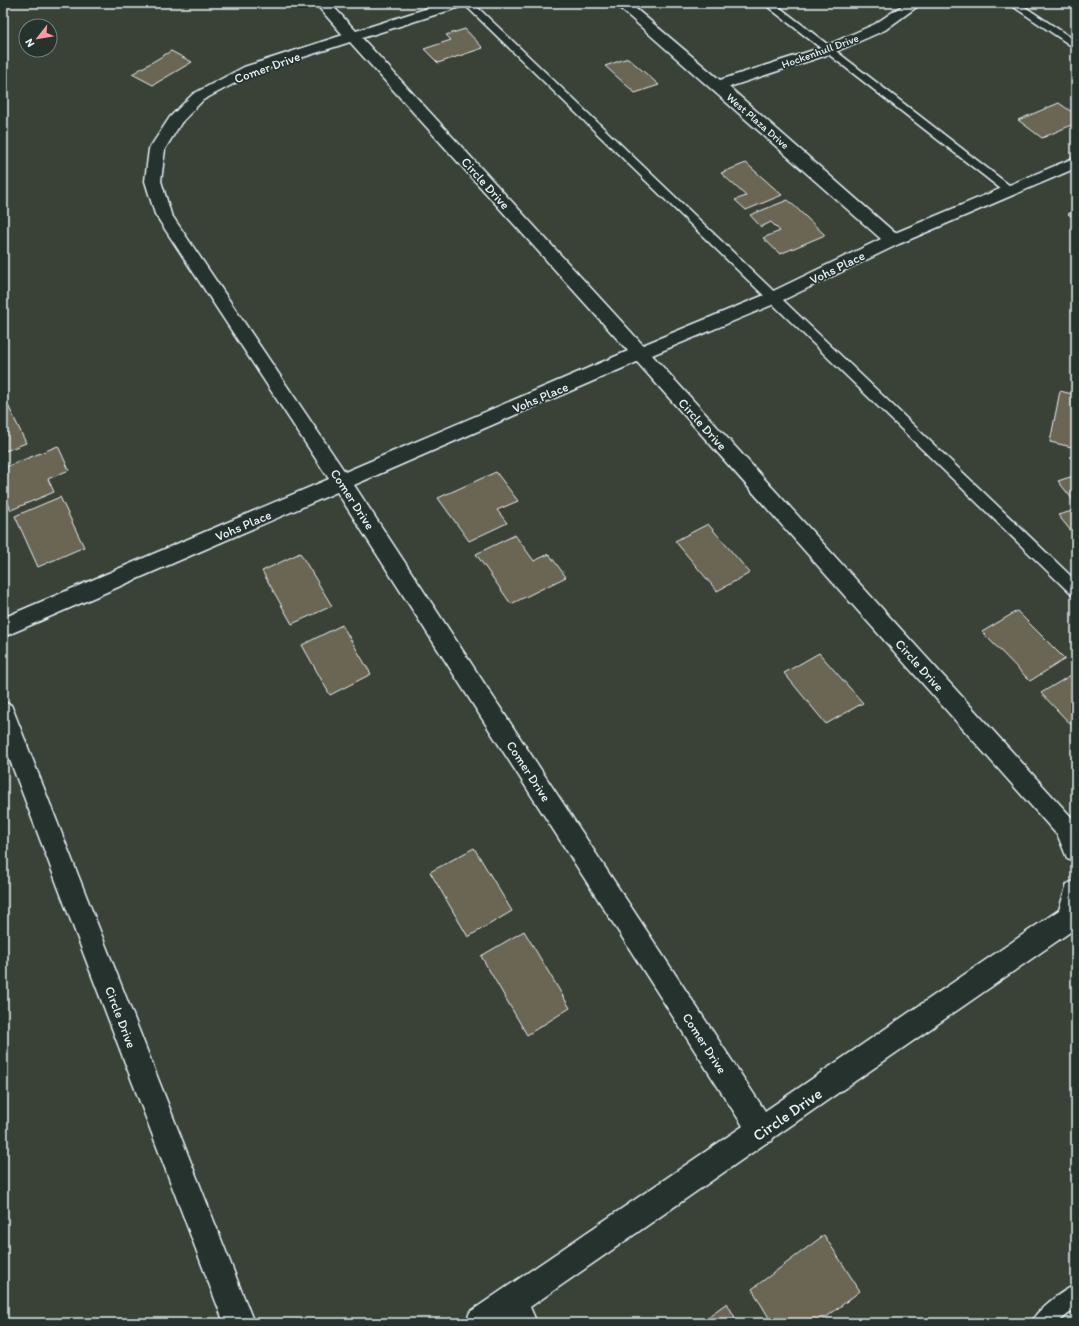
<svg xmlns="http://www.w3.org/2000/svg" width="1079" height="1326" viewBox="0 0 1079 1326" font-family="Itim,sans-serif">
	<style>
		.building { fill: #6a6653; stroke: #e8f1f8 }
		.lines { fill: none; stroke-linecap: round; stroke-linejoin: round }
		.lane-casing { stroke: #e8f1f8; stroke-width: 3 }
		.street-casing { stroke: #e8f1f8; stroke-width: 3 }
		.lane { fill: #26332d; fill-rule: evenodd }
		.street { fill: #26332d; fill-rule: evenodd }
		.labels { text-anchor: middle; stroke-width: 3.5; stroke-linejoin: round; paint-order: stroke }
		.far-street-label { font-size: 11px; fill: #e8f1f8; stroke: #26332d }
		.street-label { font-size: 13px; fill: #e8f1f8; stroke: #26332d }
		.near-street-label { font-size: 16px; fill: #e8f1f8; stroke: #26332d }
	</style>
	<rect width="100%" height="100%" fill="#3a4238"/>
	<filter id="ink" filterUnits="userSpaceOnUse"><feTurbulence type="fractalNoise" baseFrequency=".025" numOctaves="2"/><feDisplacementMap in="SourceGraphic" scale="8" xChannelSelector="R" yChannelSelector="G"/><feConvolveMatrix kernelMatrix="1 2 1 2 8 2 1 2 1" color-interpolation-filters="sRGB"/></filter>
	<g filter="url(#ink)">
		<g class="building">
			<polygon points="465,29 483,48 438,63 424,49 451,40 446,35"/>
			<polygon points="171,51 192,62 153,85 132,74"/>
			<polygon points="628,58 659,85 635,93 605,66"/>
			<polygon points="1059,103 1076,115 1076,123 1042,138 1018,120"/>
			<polygon points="746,163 782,195 746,210 735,200 746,196 721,173"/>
			<polygon points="788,200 825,235 780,254 763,238 780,231 771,222 761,227 750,215"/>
			<polygon points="1076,210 1076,220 1068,214"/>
			<polygon points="1060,391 1076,395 1076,448 1050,442"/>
			<polygon points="6,401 26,443 3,452 3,402"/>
			<polygon points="58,446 69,470 48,479 54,492 11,510 3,492 3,468"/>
			<polygon points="496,472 518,501 497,510 507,523 469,541 438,498"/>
			<polygon points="1076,475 1076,504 1058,481"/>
			<polygon points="60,497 84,547 38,567 15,516"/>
			<polygon points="1076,510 1076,536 1075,536 1058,515"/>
			<polygon points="708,524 750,573 717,591 675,541"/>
			<polygon points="515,535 534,561 549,554 566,577 511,604 476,554"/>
			<polygon points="300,553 332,606 292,624 262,571"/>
			<polygon points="1017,611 1065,659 1030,681 982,632"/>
			<polygon points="342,625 371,674 330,695 302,645"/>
			<polygon points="819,653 863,703 826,724 784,673"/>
			<polygon points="1076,672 1076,730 1041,693"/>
			<polygon points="474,848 512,911 468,937 430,872"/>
			<polygon points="524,931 570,1008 527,1035 481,956"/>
			<polygon points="824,1235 860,1291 824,1319 827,1323 772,1323 752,1289"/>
			<polygon points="727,1303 738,1323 699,1323"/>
		</g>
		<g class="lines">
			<defs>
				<g id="lane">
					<polygon points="463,3 473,3 1076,581 1076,596 1071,594"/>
					<polygon points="763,3 774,3 1014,189 1016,191 1014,193 1006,193"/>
					<polygon points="1008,3 1019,3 1076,41 1076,48 1073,47"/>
					<path d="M1076,1285V1308L1057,1323H1031C1036,1310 1063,1290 1076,1285Z"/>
				</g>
				<g id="street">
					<path d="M315,3H330L356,31L444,3H465L463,6L362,38L643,345L767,294L881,239L614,3H629L720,80L823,47L875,24L906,3H922L885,30L833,53L729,87L895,233L1076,157V168L899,244L779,302L652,355L1074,820L1076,823V861L1067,858L1058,836L637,362L354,485L765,1111L1059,910L1067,884L1076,880V928L773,1138L772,1141L766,1143L530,1307L537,1323H466L470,1312L743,1126L337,492L3,637V618L329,479L155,214L145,181L149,149L170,117L193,94L244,67L343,35ZM350,42L628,351L345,472L171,214L161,181L165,149L181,123L203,100L254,73Z"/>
					<polygon points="3,702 11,705 14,712 254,1323 224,1323 3,742"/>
				</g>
			</defs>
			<use href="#lane" class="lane-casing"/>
			<use href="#street" class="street-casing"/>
			<use href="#lane" class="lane"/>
			<use href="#street" class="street"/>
		</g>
	</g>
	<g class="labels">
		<g class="far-street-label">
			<text transform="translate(820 51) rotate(-20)" y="4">Hockenhull Drive</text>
			<text transform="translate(758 121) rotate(41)" y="4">West Plaza Drive</text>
		</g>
		<g class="street-label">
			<text transform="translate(267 67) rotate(-20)" y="5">Comer Drive</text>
			<text transform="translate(486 183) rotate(48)" y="5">Circle Drive</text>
			<text transform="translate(837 267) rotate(-26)" y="5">Vohs Place</text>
			<text transform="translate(540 397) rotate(-23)" y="5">Vohs Place</text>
			<text transform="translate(703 424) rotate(48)" y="5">Circle Drive</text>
			<text transform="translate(353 499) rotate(57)" y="5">Comer Drive</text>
			<text transform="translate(243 525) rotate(-23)" y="5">Vohs Place</text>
			<text transform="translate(920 665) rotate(48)" y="5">Circle Drive</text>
			<text transform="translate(529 771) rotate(57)" y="5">Comer Drive</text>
			<text transform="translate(121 1017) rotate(69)" y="5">Circle Drive</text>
			<text transform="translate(705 1043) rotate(57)" y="5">Comer Drive</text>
		</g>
		<g class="near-street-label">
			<text transform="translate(787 1114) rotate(-35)" y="6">Circle Drive</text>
		</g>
	</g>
	<rect width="1079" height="1326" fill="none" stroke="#26332d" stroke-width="16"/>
	<rect x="8" y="8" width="1063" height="1310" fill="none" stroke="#e8f1f8" stroke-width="1.5" filter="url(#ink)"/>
	<g transform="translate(38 38) rotate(239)"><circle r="19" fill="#26332d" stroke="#747f7e"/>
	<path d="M0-3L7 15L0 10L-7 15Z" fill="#ff9aa2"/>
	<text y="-6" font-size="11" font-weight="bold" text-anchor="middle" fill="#e8f1f8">N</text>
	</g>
</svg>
